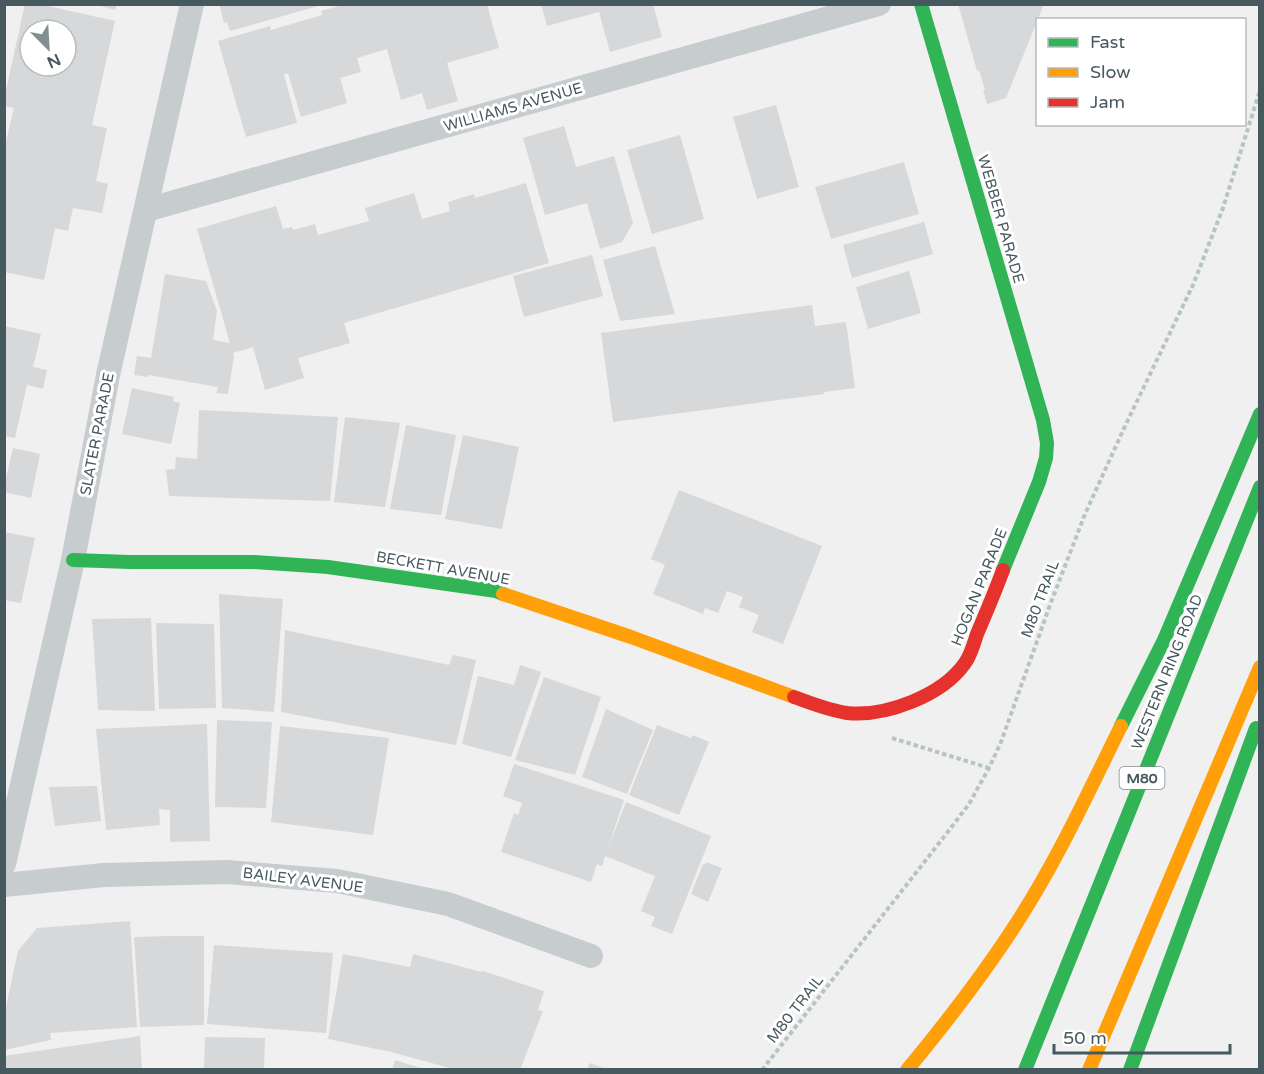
<svg xmlns="http://www.w3.org/2000/svg" width="1264" height="1074" viewBox="0 0 1264 1074" font-family="'Varela Round',sans-serif">
	<style>
		.building { fill: #d7d8d9; fill-rule: evenodd }
		.lines { fill: none; stroke-linecap: round; stroke-linejoin: round }
		.path { stroke: #b6c5bd; stroke-width: 4; stroke-dasharray: 4.5 3; stroke-linecap: butt }
		.street { stroke: #c7ccce; stroke-width: 24 }
		.fast { stroke: #30b455; stroke-width: 14 }
		.slow { stroke: #ff9f0a; stroke-width: 14 }
		.jam { stroke: #e5322d; stroke-width: 14 }
		.labels { text-anchor: middle; stroke-width: 6; stroke-linejoin: round; paint-order: stroke }
		.shield { fill: #fff; stroke: #7e8b8f; stroke-width: 1.5 }
		.shield-label { font-size: 14px; font-weight: bold; fill: #46595f }
		.street-label { font-size: 15px; fill: #46595f; stroke: #fff }
	</style>
	<rect width="100%" height="100%" fill="#f1f0f0"/>
	<g class="building">
		<path d="M25,4H39L115,21L92,125L107,128L96,181L108,184L102,213L73,208L68,231L55,228L44,280L4,272V150L14,108L4,106V99ZM30,30H66V66H30Z"/>
		<polygon points="94,4 117,4 115,10"/>
		<polygon points="219,4 322,4 322,5 230,31 227,22 224,23"/>
		<polygon points="346,4 487,4 499,48 447,63 458,101 427,110 422,93 401,100 387,49 357,58 361,72 340,78 347,103 301,117 288,73 284,75 297,123 246,137 218,41 270,26 271,30 322,15 321,11"/>
		<polygon points="541,4 653,4 662,37 610,52 599,12 547,26"/>
		<polygon points="958,4 1044,4 1006,98 987,104 983,90 985,90 979,70 977,71"/>
		<polygon points="776,105 799,187 757,199 733,117"/>
		<polygon points="564,126 576,167 614,156 633,223 622,242 600,249 587,203 545,215 523,138"/>
		<polygon points="680,135 704,219 652,234 627,150"/>
		<polygon points="904,162 919,214 831,239 815,187"/>
		<polygon points="526,183 549,263 344,323 350,343 298,358 304,378 265,390 253,347 233,353 234,356 228,394 216,393 218,387 148,375 148,377 134,375 137,356 151,358 165,274 206,281 217,311 213,340 230,343 197,229 276,206 283,229 292,227 293,230 315,224 318,235 369,221 365,208 414,193 422,219 450,211 448,202 474,194 475,198"/>
		<polygon points="924,222 933,254 852,278 843,245"/>
		<polygon points="655,246 675,314 620,321 603,260"/>
		<polygon points="592,255 603,296 524,317 513,276"/>
		<polygon points="909,271 921,313 868,329 856,287"/>
		<polygon points="812,305 815,326 846,322 855,388 824,392 824,394 613,422 601,333"/>
		<polygon points="4,326 41,334 33,367 47,370 43,389 27,385 15,438 4,436"/>
		<polygon points="132,388 174,397 173,401 180,403 171,444 122,434"/>
		<polygon points="199,410 338,417 330,501 169,496 166,470 175,469 176,457 197,459"/>
		<polygon points="345,417 400,423 385,507 334,502"/>
		<polygon points="406,425 456,435 441,515 390,509"/>
		<polygon points="463,435 519,447 502,529 445,519"/>
		<polygon points="13,448 40,454 31,498 4,492 4,478 6,478"/>
		<polygon points="679,490 822,546 783,644 752,632 759,615 739,607 743,597 727,591 718,613 705,608 703,614 653,594 665,565 651,559"/>
		<polygon points="4,532 35,538 21,603 4,600"/>
		<polygon points="219,594 283,599 274,712 222,708"/>
		<polygon points="151,618 155,711 98,710 92,619"/>
		<polygon points="156,623 214,624 216,708 159,709"/>
		<polygon points="285,630 449,665 453,655 476,660 456,745 281,712"/>
		<polygon points="520,665 541,672 511,757 462,744 478,676 514,685"/>
		<polygon points="544,677 601,697 575,775 515,760"/>
		<polygon points="606,709 653,730 627,794 582,777"/>
		<polygon points="217,720 272,722 266,808 215,807"/>
		<polygon points="207,724 210,841 170,842 170,810 159,809 160,825 106,830 96,729"/>
		<polygon points="657,725 691,738 693,735 709,742 679,815 629,795"/>
		<polygon points="280,726 389,738 373,835 271,822"/>
		<polygon points="514,764 624,800 608,848 626,802 711,836 672,934 651,926 655,917 641,911 655,876 605,856 602,866 597,864 591,882 501,852 514,813 518,815 522,803 503,796"/>
		<polygon points="97,786 101,821 55,826 49,787"/>
		<polygon points="706,862 722,868 708,902 691,894 703,864 705,865"/>
		<polygon points="130,921 137,1027 50,1033 51,1040 4,1050 4,1016 18,951 37,928"/>
		<polygon points="170,936 204,936 204,1025 140,1027 134,937"/>
		<polygon points="214,945 333,953 326,1033 207,1024"/>
		<polygon points="343,954 410,967 413,954 482,972 483,971 544,991 538,1010 543,1011 520,1070 457,1070 391,1052 328,1039"/>
		<polygon points="140,1036 142,1070 4,1070 4,1056"/>
		<polygon points="205,1037 265,1038 264,1070 204,1070"/>
		<polygon points="395,1060 424,1069 424,1070 392,1070"/>
		<polygon points="590,1063 606,1069 606,1070 587,1070"/>
	</g>
	<g class="lines">
		<g class="path">
			<polyline points="892,738 989,768"/>
			<polyline points="762,1070 947,833 969,804 989,768 1001,742 1050,605 1085,514 1126,424 1193,285 1223,208 1260,90"/>
		</g>
		<g class="street">
			<polyline points="146,210 879,4"/>
			<polyline points="4,864 73,560 108,375 192,4"/>
			<polyline points="4,885 104,875 227,872 337,881 448,904 591,956"/>
		</g>
		<g class="fast">
			<polyline points="921,4 1043,420 1047,443 1046,458 1039,482 1003,570"/>
			<polyline points="73,560 130,562 254,562 328,567 496,591 503,594"/>
			<polyline points="1121,726 1164,640 1260,414"/>
			<polyline points="1025,1070 1260,487"/>
			<polyline points="1130,1070 1256,728"/>
		</g>
		<g class="slow">
			<polyline points="503,594 631,637 794,697"/>
			<path d="M907,1070C946,1023 983,975 1016,924C1057,861 1088,793 1121,726"/>
			<polyline points="1089,1070 1260,667"/>
		</g>
		<path class="jam" d="M794,697C811,703 828,710 847,713C885,717 942,696 965,663C971,655 974,643 977,634C986,613 995,592 1003,570"/>
	</g>
	<g class="labels">
		<rect class="shield" x="1119.5" y="767" width="45" height="22" rx="4.5"/>
		<g class="shield-label">
			<text x="1142" y="783">M80</text>
		</g>
		<g class="street-label">
			<text transform="translate(513 107) rotate(-16)" y="5">WILLIAMS AVENUE</text>
			<text transform="translate(1001 219) rotate(74)" y="5">WEBBER PARADE</text>
			<text transform="translate(97 434) rotate(-79)" y="5">SLATER PARADE</text>
			<text transform="translate(443 568) rotate(10)" y="5">BECKETT AVENUE</text>
			<text transform="translate(979 587) rotate(-68)" y="5">HOGAN PARADE</text>
			<text transform="translate(1040 599) rotate(-69)" y="5">M80 TRAIL</text>
			<text transform="translate(1167 672) rotate(-68)" y="5">WESTERN RING ROAD</text>
			<text transform="translate(303 880) rotate(7)" y="5">BAILEY AVENUE</text>
			<text transform="translate(795 1009) rotate(-52)" y="5">M80 TRAIL</text>
		</g>
	</g>
	<rect width="1264" height="1074" fill="none" stroke="#46595f" stroke-width="12"/>
	<rect x="1036" y="18" width="210" height="108" fill="#ffffff" stroke="#b5bdbf" stroke-width="1.5"/>
	<rect x="1048" y="38" width="30" height="9" fill="#30b455" stroke="#b5bdbf" stroke-width="1.5"/>
	<text x="1090" y="48" font-size="18" fill="#46595f">Fast</text>
	<rect x="1048" y="68" width="30" height="9" fill="#ff9f0a" stroke="#b5bdbf" stroke-width="1.5"/>
	<text x="1090" y="78" font-size="18" fill="#46595f">Slow</text>
	<rect x="1048" y="98" width="30" height="9" fill="#e5322d" stroke="#b5bdbf" stroke-width="1.5"/>
	<text x="1090" y="108" font-size="18" fill="#46595f">Jam</text>
	<g transform="translate(48 48) rotate(156)"><circle r="28" fill="#ffffff" stroke="#b5bdbf" stroke-width="1.5"/>
	<path d="M0-4.5L10 22L0 15L-10 22Z" fill="#828e92"/>
	<text y="-9" font-size="16" font-weight="bold" text-anchor="middle" fill="#46595f">N</text>
	</g>
	<path d="M1054 1044v9h176v-9" fill="none" stroke="#46595f" stroke-width="3"/>
	<text x="1063" y="1044" font-size="18" fill="#46595f" stroke="#ffffff" stroke-width="4.5" paint-order="stroke">50 m</text>
</svg>
